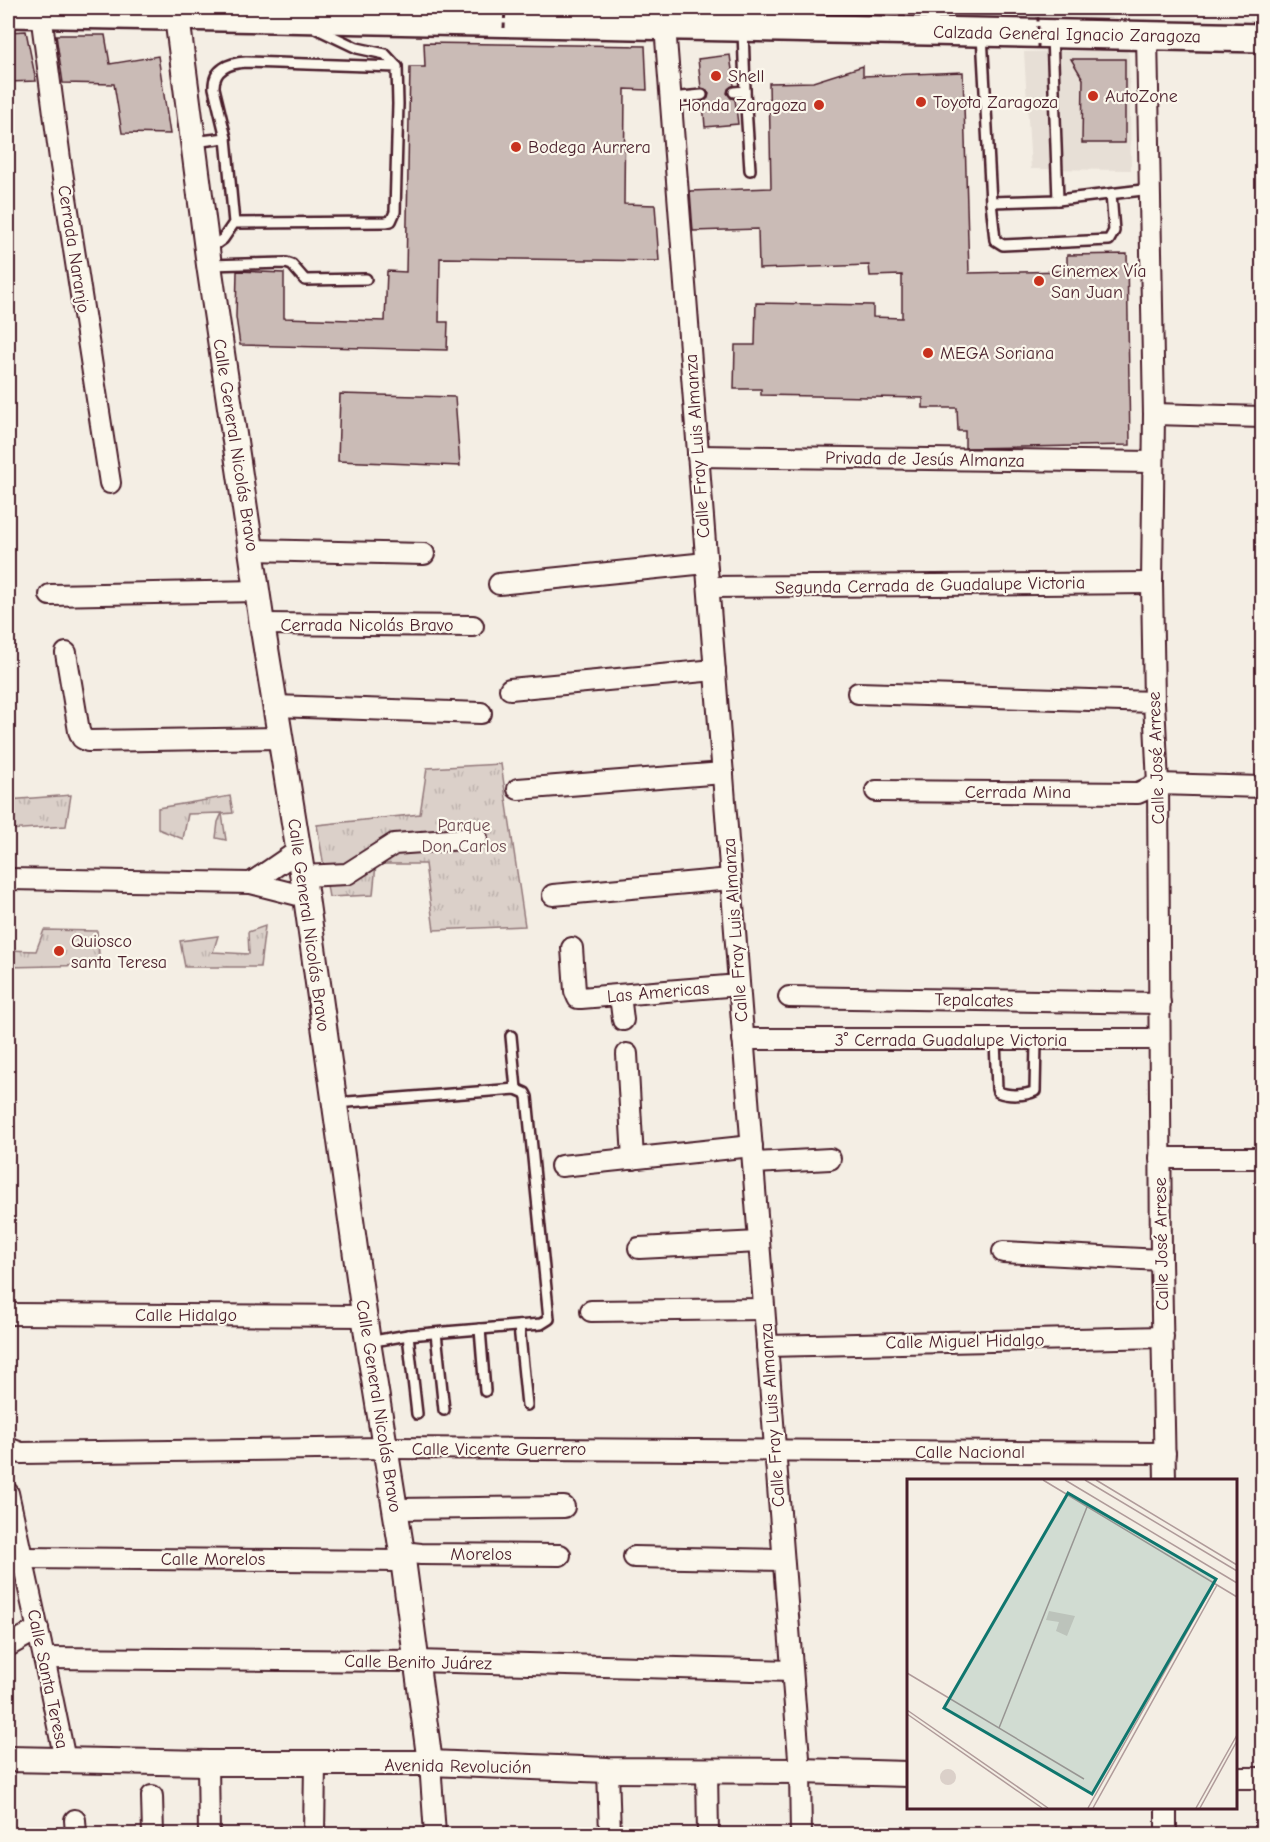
<svg xmlns="http://www.w3.org/2000/svg" width="1270" height="1842" viewBox="0 0 1270 1842" font-family="'Comic Neue',sans-serif">
	<style>
		.built { fill: #e7dfd6 }
		.grass { fill: url(#grass-tufts); stroke: #92787a; stroke-width: 1.5 }
		.building { fill: #cabbb6; stroke: #4a1f2b; stroke-width: 1.5 }
		.lines { fill: none; stroke-linecap: round; stroke-linejoin: round }
		.service-casing { stroke: #4a1f2b; stroke-width: 14 }
		.minor-casing { stroke: #4a1f2b; stroke-width: 24 }
		.tertiary-casing { stroke: #4a1f2b; stroke-width: 28 }
		.secondary-casing { stroke: #4a1f2b; stroke-width: 32 }
		.service { stroke: #fbf7ec; stroke-width: 9 }
		.minor { stroke: #fbf7ec; stroke-width: 20 }
		.tertiary { stroke: #fbf7ec; stroke-width: 24 }
		.secondary { stroke: #fbf7ec; stroke-width: 27 }
		.path-bridge { stroke: #4a1f2b; stroke-width: 3; stroke-dasharray: 4.5 4.5; stroke-linecap: butt }
		.poi-dot { fill: #c8321e; stroke: #fbf7ec; stroke-width: 2 }
		.labels { text-anchor: middle; stroke-width: 4.5; stroke-linejoin: round; paint-order: stroke }
		.street-label { font-size: 18px; fill: #4a1f2b; stroke: #fbf7ec }
		.poi-label { font-size: 18px; fill: #4a1f2b; stroke: #fbf7ec; text-anchor: start }
		.park-label { font-size: 18px; fill: #6e4b52; stroke: #fbf7ec }
		.inset-road { fill: none; stroke: #b09b9a; stroke-width: 1.5 }
		.view { fill: #0f766e; fill-opacity: 0.15; stroke: #0f766e; stroke-width: 3 }
		.inset-edge { fill: none; stroke: #4a1f2b; stroke-width: 3 }
	</style>
	<defs>
		<pattern id="grass-tufts" width="24" height="20" patternUnits="userSpaceOnUse" patternTransform="scale(1.5)"><rect width="24" height="20" fill="#dbd0c9"/><path d="M3 7l-1-3M5 7V3M7 7l1-3M15 17l-1-3M17 17v-4M19 17l1-3" fill="none" stroke="#bdb2ad"/></pattern>
	</defs>
	<rect width="100%" height="100%" fill="#f4eee4"/>
	<filter id="ink" filterUnits="userSpaceOnUse"><feTurbulence type="fractalNoise" baseFrequency=".0167" numOctaves="2"/><feDisplacementMap in="SourceGraphic" scale="12" xChannelSelector="R" yChannelSelector="G"/><feConvolveMatrix kernelMatrix="1 2 1 2 8 2 1 2 1" color-interpolation-filters="sRGB"/></filter>
	<g filter="url(#ink)">
		<polygon class="built" points="1125,49 1129,54 1131,170 1031,169 1024,52"/>
		<g class="grass">
			<polygon points="501,764 525,926 434,930 425,864 376,864 373,895 329,897 317,825 420,814 427,768"/>
			<polygon points="71,795 66,826 8,830 8,800"/>
			<polygon points="230,796 233,813 222,814 226,840 216,838 218,822 222,813 188,814 183,839 158,829 158,808"/>
			<polygon points="265,926 260,967 185,967 180,941 218,936 213,952 249,954 248,932"/>
			<polygon points="44,930 97,931 100,965 8,967 8,950 36,951"/>
		</g>
		<g class="building">
			<polygon points="26,31 36,81 8,82 8,32"/>
			<polygon points="56,35 105,35 110,64 158,56 170,134 122,133 114,84 63,83"/>
			<polygon points="424,43 645,46 647,90 625,89 624,204 655,205 659,261 440,258 439,322 448,322 447,350 240,345 236,317 237,271 284,273 284,318 385,321 387,271 406,272 410,67 425,67"/>
			<polygon points="730,55 734,85 728,89 727,93 731,98 735,99 738,124 705,127 703,102 708,98 709,94 705,89 701,88 698,59"/>
			<polygon points="1071,59 1125,59 1125,143 1082,143 1083,79"/>
			<polygon points="863,66 863,76 963,72 969,273 1067,271 1067,255 1127,254 1130,445 965,448 965,431 958,431 957,408 923,408 923,398 761,395 761,389 734,389 735,345 755,345 756,303 873,305 873,317 902,318 902,275 870,276 869,265 759,269 758,229 693,231 690,191 771,188 769,83 813,82"/>
			<polygon points="340,394 455,397 460,466 338,461"/>
		</g>
		<g class="lines">
			<defs>
				<g id="service">
					<polyline points="315,28 357,48 385,54 397,67"/>
					<polyline points="982,35 991,202 995,240 1003,245 1109,240 1114,231 1111,194"/>
					<polyline points="1052,35 1058,200"/>
					<polyline points="745,91 750,170"/>
					<polyline points="734,92 745,91 743,29"/>
					<polyline points="671,98 702,95"/>
					<polyline points="193,142 226,138"/>
					<polyline points="991,202 1058,200 1151,189"/>
					<path d="M209,249L223,239L234,223L226,138L214,88C213,69 229,63 246,62L397,67L398,104L395,212L391,221L386,222L234,223"/>
					<polyline points="209,265 286,263 292,265 305,280 366,279"/>
					<polyline points="511,1036 516,1089"/>
					<path d="M995,1041L997,1089L998,1092C1008,1096 1025,1096 1035,1091L1036,1041"/>
					<polyline points="335,1103 516,1089 525,1093 527,1097 549,1319 541,1324 408,1335 368,1342"/>
					<polyline points="519,1326 527,1405"/>
					<polyline points="480,1329 485,1391"/>
					<polyline points="436,1333 444,1410"/>
					<polyline points="408,1335 417,1414"/>
				</g>
				<g id="minor">
					<polyline points="41,14 60,159 110,483"/>
					<polyline points="665,26 800,1771 801,1834"/>
					<polyline points="1147,35 1154,414 1152,583 1154,702 1158,784 1161,1260 1165,1480"/>
					<polyline points="1154,414 1262,417"/>
					<polyline points="698,456 1152,462"/>
					<polyline points="252,550 424,554"/>
					<polyline points="499,584 706,563"/>
					<polyline points="709,587 1152,583"/>
					<polyline points="50,595 258,591"/>
					<polyline points="262,624 473,626"/>
					<polyline points="66,653 79,731 82,738 88,741 280,738"/>
					<polyline points="510,689 715,670"/>
					<polyline points="858,693 1154,702"/>
					<polyline points="275,706 481,713"/>
					<polyline points="518,789 723,773"/>
					<polyline points="876,791 1138,793 1158,784 1262,787"/>
					<polyline points="302,876 347,874 394,844 477,838"/>
					<polyline points="8,879 251,883 306,897"/>
					<polyline points="251,883 298,851"/>
					<polyline points="553,895 731,879"/>
					<polyline points="572,948 575,991 578,998 581,998 739,985"/>
					<polyline points="620,995 623,1020"/>
					<polyline points="789,997 1160,1003"/>
					<polyline points="743,1039 1159,1039"/>
					<polyline points="627,1054 633,1159"/>
					<polyline points="1160,1158 1262,1158"/>
					<polyline points="753,1163 830,1159"/>
					<polyline points="561,1166 752,1146"/>
					<polyline points="639,1248 759,1242"/>
					<polyline points="1003,1252 1161,1260"/>
					<polyline points="591,1311 764,1309"/>
					<polyline points="8,1314 365,1316"/>
					<polyline points="767,1346 1163,1337"/>
					<polyline points="8,1448 21,1453 385,1448 1165,1453"/>
					<polyline points="8,1493 44,1658 65,1760"/>
					<polyline points="396,1509 564,1507"/>
					<polyline points="402,1552 421,1554 560,1555"/>
					<polyline points="634,1557 783,1560"/>
					<polyline points="23,1558 403,1561"/>
					<polyline points="8,1646 38,1629"/>
					<polyline points="44,1658 416,1661 792,1671"/>
					<polyline points="208,1763 209,1834"/>
					<polyline points="430,1763 435,1834"/>
					<polyline points="608,1770 610,1834"/>
					<polyline points="707,1770 708,1834"/>
					<polyline points="1236,1778 1262,1778"/>
					<polyline points="152,1796 153,1834"/>
					<polyline points="1166,1808 1166,1834"/>
					<polyline points="75,1820 76,1834"/>
					<polyline points="314,1834 315,1764"/>
				</g>
				<g id="tertiary">
					<polyline points="177,17 209,265 262,624 306,897 368,1342 402,1552 430,1763"/>
					<polyline points="8,1759 208,1763 430,1763 608,1770 800,1771 908,1774"/>
				</g>
				<path id="secondary" d="M8,13C426,23 844,26 1262,38"/>
			</defs>
			<use href="#service" class="service-casing"/>
			<use href="#minor" class="minor-casing"/>
			<use href="#tertiary" class="tertiary-casing"/>
			<use href="#secondary" class="secondary-casing"/>
			<use href="#service" class="service"/>
			<use href="#minor" class="minor"/>
			<use href="#tertiary" class="tertiary"/>
			<use href="#secondary" class="secondary"/>
			<g class="path-bridge">
				<polyline points="1038,8 1038,47"/>
				<polyline points="504,28 505,8"/>
			</g>
		</g>
	</g>
	<g class="poi-dot">
		<circle cx="716" cy="76" r="6"/>
		<circle cx="1093" cy="96" r="6"/>
		<circle cx="921" cy="102" r="6"/>
		<circle cx="819" cy="105" r="6"/>
		<circle cx="516" cy="147" r="6"/>
		<circle cx="1039" cy="281" r="6"/>
		<circle cx="928" cy="353" r="6"/>
		<circle cx="59" cy="951" r="6"/>
	</g>
	<g class="labels">
		<g class="street-label">
			<text transform="translate(1067 34) rotate(1)" y="6">Calzada General Ignacio Zaragoza</text>
			<text transform="translate(74 249) rotate(81)" y="6">Cerrada Naranjo</text>
			<text transform="translate(236 445) rotate(81)" y="6">Calle General Nicolás Bravo</text>
			<text transform="translate(697 446) rotate(-94)" y="6">Calle Fray Luis Almanza</text>
			<text transform="translate(925 459) rotate(1)" y="6">Privada de Jesús Almanza</text>
			<text transform="translate(930 585) rotate(-1)" y="6">Segunda Cerrada de Guadalupe Victoria</text>
			<text x="367" y="631">Cerrada Nicolás Bravo</text>
			<text transform="translate(1156 758) rotate(-92)" y="6">Calle José Arrese</text>
			<text x="1018" y="798">Cerrada Mina</text>
			<text transform="translate(309 925) rotate(82)" y="6">Calle General Nicolás Bravo</text>
			<text transform="translate(735 930) rotate(-94)" y="6">Calle Fray Luis Almanza</text>
			<text transform="translate(658 992) rotate(-5)" y="6">Las Americas</text>
			<text transform="translate(974 1000) rotate(1)" y="6">Tepalcates</text>
			<text x="951" y="1046">3˚ Cerrada Guadalupe Victoria</text>
			<text transform="translate(1161 1244) rotate(-91)" y="6">Calle José Arrese</text>
			<text x="186" y="1321">Calle Hidalgo</text>
			<text transform="translate(965 1341) rotate(-1)" y="6">Calle Miguel Hidalgo</text>
			<text transform="translate(379 1406) rotate(81)" y="6">Calle General Nicolás Bravo</text>
			<text transform="translate(772 1415) rotate(-94)" y="6">Calle Fray Luis Almanza</text>
			<text x="499" y="1455">Calle Vicente Guerrero</text>
			<text x="970" y="1458">Calle Nacional</text>
			<text x="481" y="1560">Morelos</text>
			<text x="213" y="1565">Calle Morelos</text>
			<text transform="translate(418 1662) rotate(1)" y="6">Calle Benito Juárez</text>
			<text transform="translate(48 1679) rotate(78)" y="6">Calle Santa Teresa</text>
			<text transform="translate(458 1766) rotate(1)" y="6">Avenida Revolución</text>
		</g>
		<g class="poi-label">
			<text x="728" y="82">Shell</text>
			<text x="1105" y="102">AutoZone</text>
			<text x="933" y="108">Toyota Zaragoza</text>
			<text x="807" y="111" text-anchor="end">Honda Zaragoza</text>
			<text x="528" y="153">Bodega Aurrera</text>
			<text x="1051" y="277">Cinemex Vía<tspan x="1051" dy="21">San Juan</tspan></text>
			<text x="940" y="359">MEGA Soriana</text>
			<text x="71" y="947">Quiosco<tspan x="71" dy="21">santa Teresa</tspan></text>
		</g>
		<g class="park-label">
			<text x="464" y="831">Parque<tspan x="464" dy="21">Don Carlos</tspan></text>
		</g>
	</g>
	<g transform="translate(907 1479)">
		<rect width="330" height="330" fill="#f4eee4"/>
		<path d="M142,132L168,137L160,157L149,152L152,143L139,141ZM33 298a8 8 0 1 1 16 0a8 8 0 1 1-16 0Z" fill="#dbd0c9"/>
		<path class="inset-road" d="M136,1L330,118M158,1L330,104M178,1L330,92M189,1L330,86M0,194L177,300M0,231L141,329M0,235L135,329M92,249L180,28M181,329L307,105M186,329L310,106M289,329L330,256M293,329L330,262"/>
		<path class="view" d="M161,14L309,100L185,315L37,229Z"/>
		<rect width="330" height="330" class="inset-edge"/>
	</g>
	<rect width="1270" height="1842" fill="none" stroke="#fbf7ec" stroke-width="30"/>
	<rect x="15" y="15" width="1240" height="1812" fill="none" stroke="#4a1f2b" stroke-width="2" filter="url(#ink)"/>
</svg>
